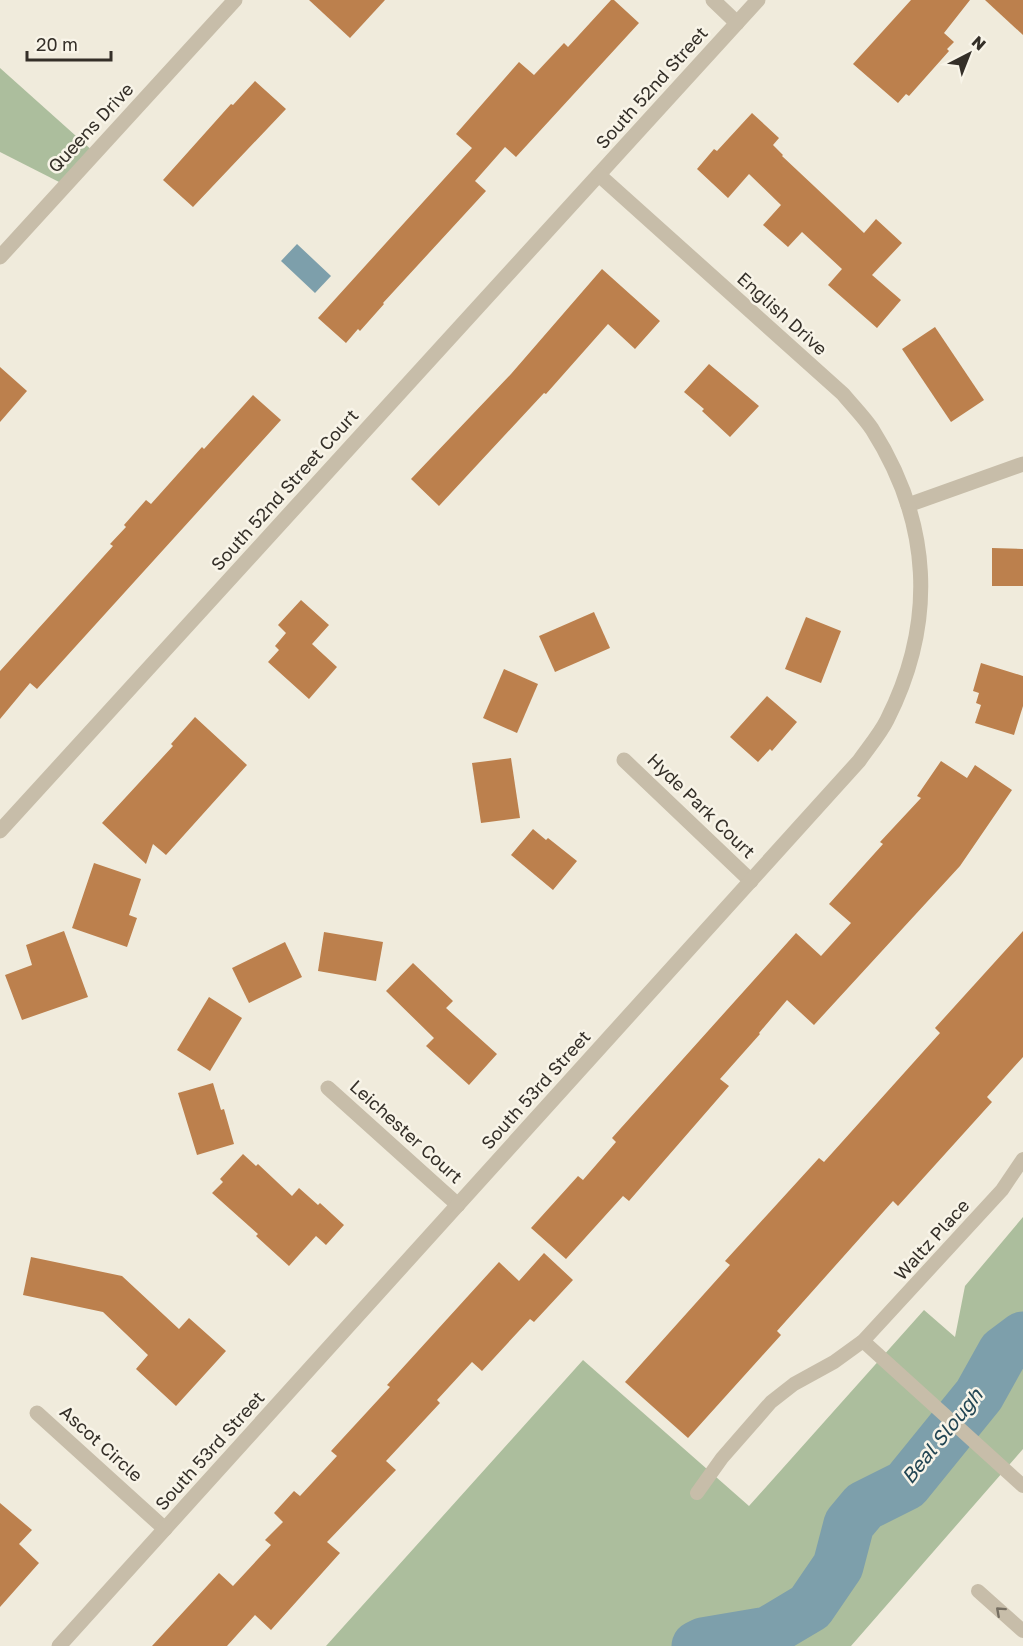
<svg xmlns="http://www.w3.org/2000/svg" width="1023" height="1646" viewBox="0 0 1023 1646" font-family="'Golos Text',sans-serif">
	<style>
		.green { fill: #acbe9d }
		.water { fill: #7d9fab }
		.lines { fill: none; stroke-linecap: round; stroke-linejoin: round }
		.river { stroke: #7d9fab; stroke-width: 51 }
		.building { fill: #bc804d }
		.lane { stroke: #c7bda9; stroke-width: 14 }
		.street { stroke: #c7bda9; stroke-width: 15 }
		.oneway { stroke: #766f62 }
		.labels { text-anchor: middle; stroke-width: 5; stroke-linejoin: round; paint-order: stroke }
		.street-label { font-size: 18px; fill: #342f28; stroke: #f8f4e8 }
		.water-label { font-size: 20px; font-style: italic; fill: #214553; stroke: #f8f4e8 }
	</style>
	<rect width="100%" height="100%" fill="#f0ebdc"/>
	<g class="green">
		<polygon points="0,68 95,153 65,185 0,152"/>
		<polygon points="1023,1217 1023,1449 851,1646 326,1646 583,1360 749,1506 924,1310 955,1337 965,1286"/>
	</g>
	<polygon class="water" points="297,244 331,276 315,293 281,261"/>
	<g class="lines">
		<polyline class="river" points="697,1646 703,1643 768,1632 810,1607 838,1566 849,1524 864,1506 906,1485 979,1395 1003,1352 1023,1337"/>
	</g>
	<g class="building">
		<polygon points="309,0 385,0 350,38"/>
		<polygon points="611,0 614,0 639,23 516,157 505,147 475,181 486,191 383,303 384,304 360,331 358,329 346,343 318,318 472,148 456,134 519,62 534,75 564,43 568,47"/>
		<polygon points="911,0 970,0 944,33 954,42 947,49 949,51 909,96 906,94 898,103 853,64"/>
		<polygon points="985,0 1023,0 1023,35"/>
		<polygon points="255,81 286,109 193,207 163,180 231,104 233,105"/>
		<polygon points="752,113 779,138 773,145 783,155 782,156 864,233 876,219 902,243 872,275 901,300 877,328 828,285 842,269 802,232 788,247 763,225 781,205 749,174 728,198 697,169 714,149 717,151"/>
		<polygon points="602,269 660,321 635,349 608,324 546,394 544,393 439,506 411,479 511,374"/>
		<polygon points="935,327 984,400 951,422 902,349"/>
		<polygon points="709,364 759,406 730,437 702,411 704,409 684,392"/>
		<polygon points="0,367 27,391 0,422"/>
		<polygon points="253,395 281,420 37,689 30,683 0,719 0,671 113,546 110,544 126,527 124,525 146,500 151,504 202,447 204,449"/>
		<polygon points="992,548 1023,549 1023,586 992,586"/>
		<polygon points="301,600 329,625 312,644 337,667 309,699 268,662 279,650 275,646 286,633 278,625"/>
		<polygon points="594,612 610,648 555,672 539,636"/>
		<polygon points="806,617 841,631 821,683 785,669"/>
		<polygon points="981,663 1023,676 1023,706 1014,735 975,723 981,705 976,703 979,693 973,691"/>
		<polygon points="504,669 538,684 517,733 483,718"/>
		<polygon points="767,696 797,722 772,751 770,749 758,762 730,737"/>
		<polygon points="195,717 247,765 166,855 153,844 146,864 102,823 173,746 171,744"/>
		<polygon points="511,758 520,818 481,823 472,763"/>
		<polygon points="941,761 967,778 975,765 1012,790 960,866 814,1025 787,1000 759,1033 760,1034 720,1079 729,1086 629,1201 623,1196 566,1259 531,1228 578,1176 583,1180 616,1142 612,1138 796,933 821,956 851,923 829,904 883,844 880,842 921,798 917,796"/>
		<polygon points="533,829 546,840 548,838 577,861 553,890 511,855"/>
		<polygon points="94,863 141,879 129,915 137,918 127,947 72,928"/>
		<polygon points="64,931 88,997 22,1020 5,975 32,965 26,945"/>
		<polygon points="1023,931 1023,1057 987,1097 992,1102 898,1206 893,1201 777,1331 781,1335 688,1438 625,1382 730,1265 725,1261 819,1158 824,1162 940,1033 935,1028"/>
		<polygon points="324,932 383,942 376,981 318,971"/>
		<polygon points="285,942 302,977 249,1003 232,968"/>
		<polygon points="413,963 453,1001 446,1008 497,1054 469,1085 426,1046 434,1038 386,991"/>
		<polygon points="209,997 242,1018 210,1071 177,1050"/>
		<polygon points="213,1083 221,1110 224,1109 234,1144 197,1155 178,1093"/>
		<polygon points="243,1154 256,1166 258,1164 292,1196 299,1188 318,1205 320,1203 344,1225 326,1245 316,1236 289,1266 256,1236 258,1234 212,1193 223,1182 220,1179"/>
		<polygon points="544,1253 573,1280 534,1322 530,1319 482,1371 472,1362 437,1400 440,1403 386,1461 396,1470 327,1542 340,1553 271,1630 255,1615 227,1646 152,1646 219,1573 233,1586 271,1545 265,1540 283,1522 274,1513 294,1491 300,1496 337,1456 331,1451 390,1387 387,1385 499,1262 519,1281"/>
		<polygon points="31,1257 122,1276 179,1329 189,1318 226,1351 176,1406 136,1369 148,1355 103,1312 23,1295"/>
		<polygon points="0,1503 32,1530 19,1544 39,1563 0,1607"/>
	</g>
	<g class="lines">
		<g class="lane">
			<polyline points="863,1341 1023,1486"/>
			<polyline points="697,1493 722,1458 771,1402 794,1384 834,1362 863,1341 1002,1190 1023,1159"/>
			<polyline points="978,1591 1023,1631"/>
		</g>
		<g class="street">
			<polyline points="713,0 737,23"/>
			<polyline points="0,257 235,0"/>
			<polyline points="908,505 1023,464"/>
			<polyline points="624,760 751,881"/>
			<polyline points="0,831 758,0"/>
			<polyline points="328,1088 458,1205"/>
			<polyline points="37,1413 165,1529"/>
			<path d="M59,1646L859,761C868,748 880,734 887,720C937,621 931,522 872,429C864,417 852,405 843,394L599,175"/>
		</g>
	</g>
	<defs><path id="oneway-chevron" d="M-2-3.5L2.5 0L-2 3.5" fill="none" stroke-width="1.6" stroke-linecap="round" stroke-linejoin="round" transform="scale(1.5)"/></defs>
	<use class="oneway" href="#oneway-chevron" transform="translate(1000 1611) rotate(-138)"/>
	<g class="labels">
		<g class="street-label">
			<text transform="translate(652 88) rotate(-48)" y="6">South 52nd Street</text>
			<text transform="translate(91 128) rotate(-47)" y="6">Queens Drive</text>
			<text transform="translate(782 314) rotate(42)" y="6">English Drive</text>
			<text transform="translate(285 490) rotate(-48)" y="6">South 52nd Street Court</text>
			<text transform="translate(701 806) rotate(44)" y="6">Hyde Park Court</text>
			<text transform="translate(536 1090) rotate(-48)" y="6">South 53rd Street</text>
			<text transform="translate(406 1132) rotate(42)" y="6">Leichester Court</text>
			<text transform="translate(932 1240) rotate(-48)" y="6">Waltz Place</text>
			<text transform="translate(101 1444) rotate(42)" y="6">Ascot Circle</text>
			<text transform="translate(210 1451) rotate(-48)" y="6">South 53rd Street</text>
		</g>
		<g class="water-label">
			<text transform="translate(942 1436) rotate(-51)" y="7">Beal Slough</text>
		</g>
	</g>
	<g transform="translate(969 54) rotate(42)" stroke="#f8f4e8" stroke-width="4.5" paint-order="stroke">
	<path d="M0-4.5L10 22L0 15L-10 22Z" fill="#342f28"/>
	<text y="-9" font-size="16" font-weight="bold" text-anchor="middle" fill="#342f28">N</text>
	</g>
	<path d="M27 51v9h84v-9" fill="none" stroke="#342f28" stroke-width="3"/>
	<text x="36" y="51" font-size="18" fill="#342f28" stroke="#f8f4e8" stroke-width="4.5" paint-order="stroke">20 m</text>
</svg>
